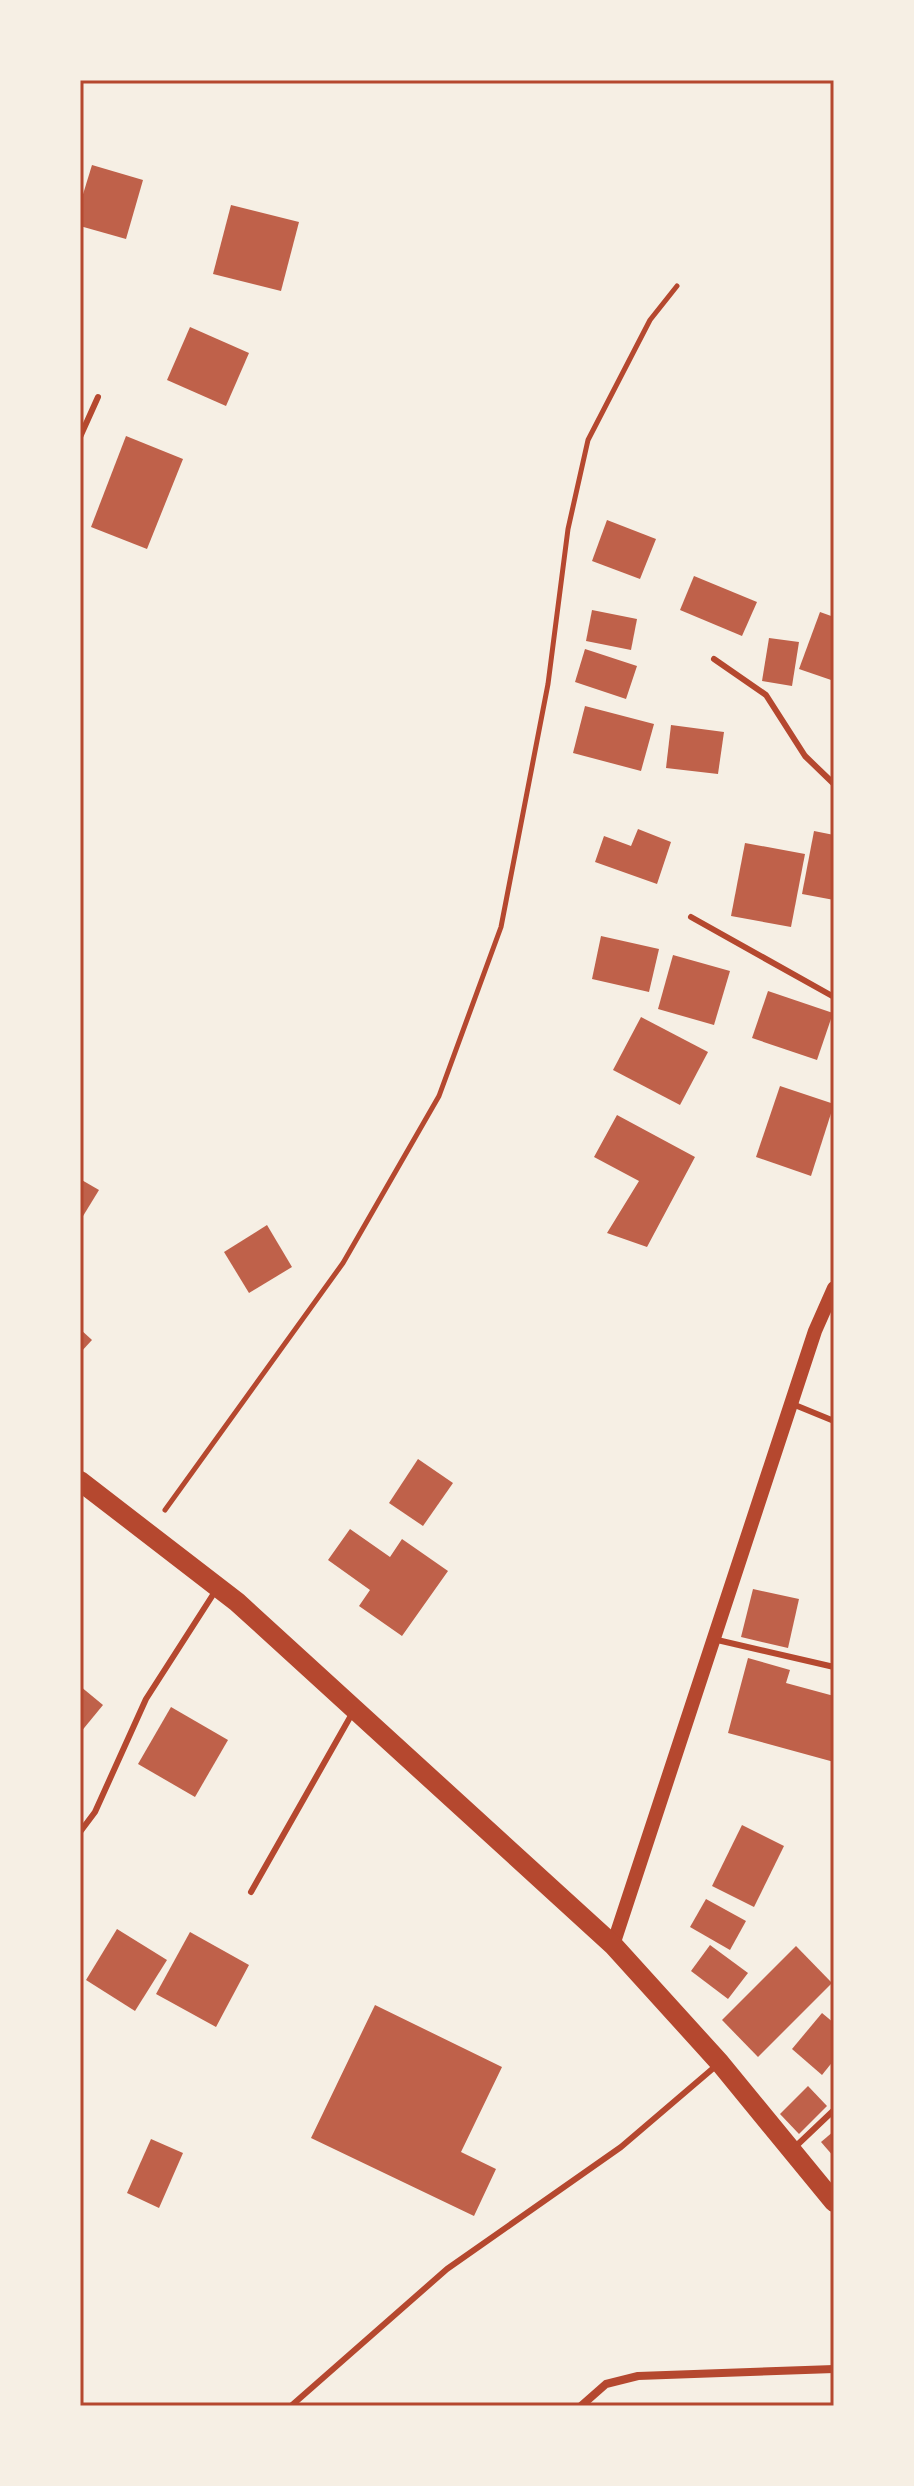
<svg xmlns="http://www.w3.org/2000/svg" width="914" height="2486" viewBox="0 0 914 2486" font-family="'PT Sans',sans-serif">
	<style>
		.building { fill: #bf614a }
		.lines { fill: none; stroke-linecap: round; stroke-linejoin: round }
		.path { stroke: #b5482f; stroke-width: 5 }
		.service { stroke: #b5482f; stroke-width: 6 }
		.minor { stroke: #b5482f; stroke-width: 8 }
		.tertiary { stroke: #b5482f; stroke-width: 14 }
		.primary { stroke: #b5482f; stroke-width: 20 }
		.neatline { fill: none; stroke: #b5482f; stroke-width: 3 }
	</style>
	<rect width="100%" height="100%" fill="#f6efe4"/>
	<g class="building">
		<polygon points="92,165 143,180 126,239 80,226 80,204"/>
		<polygon points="231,205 299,222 281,291 213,274"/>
		<polygon points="190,327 249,353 226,406 167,380"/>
		<polygon points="126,436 183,459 147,549 91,527"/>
		<polygon points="607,520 656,539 640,579 592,561"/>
		<polygon points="694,576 757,602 742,636 680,610"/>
		<polygon points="592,610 637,619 631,650 586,641"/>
		<polygon points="820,612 834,617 834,681 799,669"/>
		<polygon points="769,638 799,642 792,686 762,681"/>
		<polygon points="585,649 637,666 626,699 575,682"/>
		<polygon points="585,706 654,724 641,771 573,753"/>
		<polygon points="671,725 724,732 718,774 666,768"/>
		<polygon points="638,829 671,842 657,884 595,862 604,836 631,846"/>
		<polygon points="814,831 834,835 834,900 802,894"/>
		<polygon points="745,843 805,854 791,927 731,916"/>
		<polygon points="601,936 659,949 649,992 592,979"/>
		<polygon points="673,955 730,971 714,1025 658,1009"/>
		<polygon points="768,991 833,1013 817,1060 752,1038"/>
		<polygon points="641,1017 708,1052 680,1105 613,1070"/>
		<polygon points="780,1086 834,1104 811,1176 756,1157"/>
		<polygon points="617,1115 695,1157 647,1247 607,1233 639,1181 594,1157"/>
		<polygon points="80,1179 99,1190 80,1221"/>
		<polygon points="267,1225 292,1267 249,1293 224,1252"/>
		<polygon points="80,1329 92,1340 80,1353"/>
		<polygon points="418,1459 453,1483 423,1526 389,1503"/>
		<polygon points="350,1529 390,1557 402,1539 448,1571 402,1636 359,1606 370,1590 328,1560"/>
		<polygon points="753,1589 799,1599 788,1648 741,1637"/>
		<polygon points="748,1658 790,1670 786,1683 834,1696 834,1762 728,1733"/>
		<polygon points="80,1686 103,1705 80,1733"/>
		<polygon points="171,1707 228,1740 195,1797 138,1764"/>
		<polygon points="742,1825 784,1846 754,1907 712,1886"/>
		<polygon points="706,1899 746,1921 730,1950 690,1927"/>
		<polygon points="117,1929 167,1960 135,2011 86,1980"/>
		<polygon points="190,1932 249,1965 216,2027 156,1994"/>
		<polygon points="710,1945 748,1973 728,1999 691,1971"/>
		<polygon points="796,1946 832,1983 758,2057 722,2020"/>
		<polygon points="375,2005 502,2067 461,2152 496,2169 474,2216 311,2138"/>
		<polygon points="822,2013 834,2023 834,2060 822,2075 792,2049"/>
		<polygon points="808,2086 827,2106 799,2134 780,2114"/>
		<polygon points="834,2131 834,2157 821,2142"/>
		<polygon points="151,2139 183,2153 159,2208 127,2193"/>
	</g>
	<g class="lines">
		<polyline class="path" points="165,1510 343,1263 439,1096 501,927 548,684 568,529 588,440 650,320 677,286"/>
		<g class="service">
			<polyline points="80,437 98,397"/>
			<polyline points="714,659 766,695 805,756 834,784"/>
			<polyline points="691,917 834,997"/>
			<polyline points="790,1403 834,1421"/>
			<polyline points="713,1639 834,1667"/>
			<polyline points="80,1832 95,1812 146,1699 216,1590"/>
			<polyline points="251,1892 353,1712"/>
			<polyline points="794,2148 834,2110"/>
			<polyline points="291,2406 447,2269 621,2147 717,2065"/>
		</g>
		<polyline class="minor" points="581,2406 606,2384 638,2376 834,2369"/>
		<polyline class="tertiary" points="613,1945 815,1331 834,1288"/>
		<polyline class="primary" points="80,1481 237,1602 613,1945 720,2063 834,2202"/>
	</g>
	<rect width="914" height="2486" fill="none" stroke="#f6efe4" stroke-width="164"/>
	<rect x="82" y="82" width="750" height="2322" class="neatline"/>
</svg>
